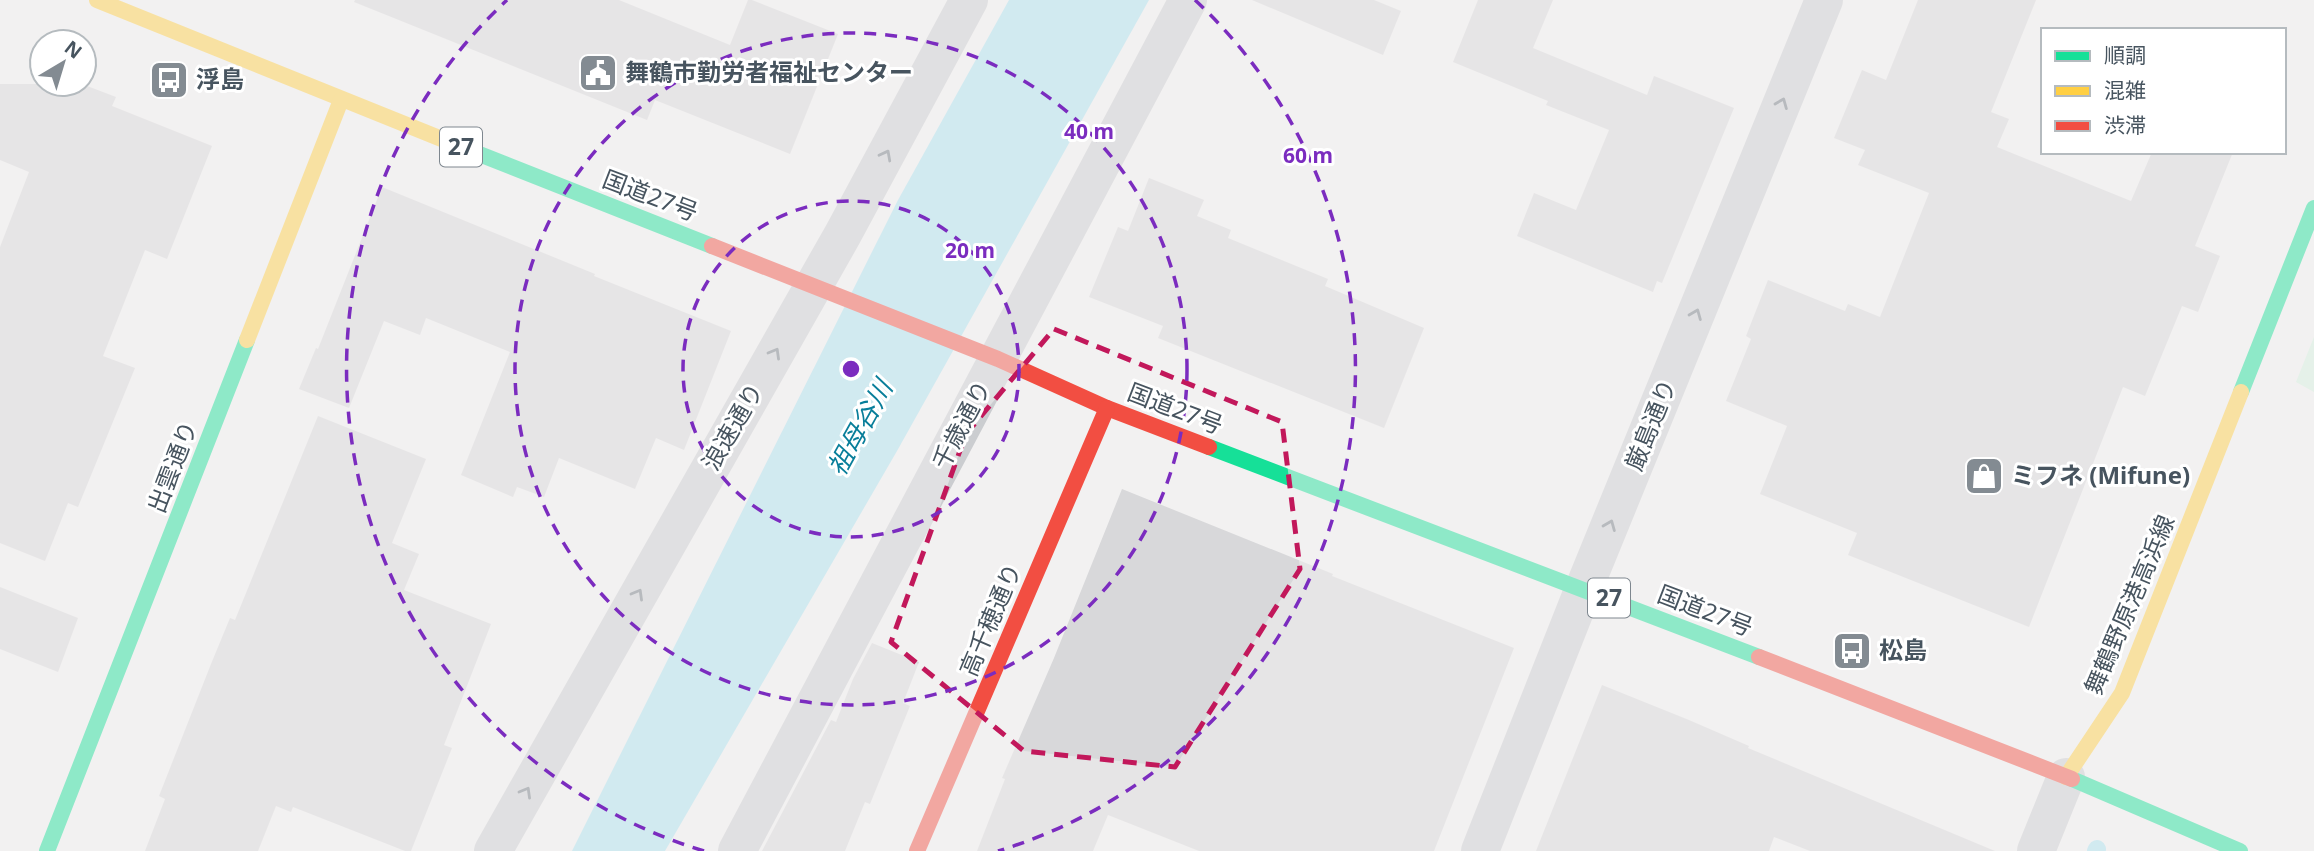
<svg xmlns="http://www.w3.org/2000/svg" width="2314" height="851" viewBox="0 0 2314 851" font-family="'Noto Sans','Noto Sans JP',sans-serif">
	<style>
		.green { fill: #d5f1df }
		.water { fill: #a9e2f0 }
		.lines { fill: none; stroke-linecap: round; stroke-linejoin: round }
		.stream { stroke: #a9e2f0; stroke-width: 18 }
		.building { fill: #d8d8da }
		.street { stroke: #cbcdd0; stroke-width: 38 }
		.fast { stroke: #16e098; stroke-width: 16 }
		.slow { stroke: #ffcf43; stroke-width: 16 }
		.jam { stroke: #f24e42; stroke-width: 16 }
		.oneway { stroke: #6f7881 }
		.marked { fill: none; stroke: #c2185b; stroke-width: 5; stroke-dasharray: 14 9; stroke-linejoin: round }
		.ring { fill: none; stroke: #7b2cbf; stroke-width: 3.5; stroke-dasharray: 12 9 }
		.labels { text-anchor: middle; stroke-width: 6; stroke-linejoin: round; paint-order: stroke }
		.shield { fill: #fff; stroke: #7e878f; stroke-width: 2 }
		.shield-label { font-size: 23px; font-weight: bold; fill: #47545f }
		.poi-label { font-size: 24px; font-weight: bold; fill: #47545f; stroke: #fff; text-anchor: start }
		.street-label { font-size: 24px; fill: #47545f; stroke: #fff }
		.water-label { font-size: 26px; font-style: italic; fill: #087e9a; stroke: #fff }
		.centre { fill: #7b2cbf; stroke: #fff; stroke-width: 3.5 }
		.ring-label { font-size: 21px; text-anchor: middle; font-weight: bold; fill: #7b2cbf; stroke: #fff; stroke-width: 6; stroke-linejoin: round; paint-order: stroke }
	</style>
	<rect width="100%" height="100%" fill="#f2f1f1"/>
	<polygon class="green" points="2314,337 2314,392 2296,382"/>
	<polygon class="water" points="1009,0 1149,0 897,451 665,851 572,851 898,200"/>
	<g class="lines">
		<polyline class="stream" points="2096,851 2097,849"/>
	</g>
	<g class="building">
		<polygon points="355,0 619,0 730,45 748,0 752,0 838,34 790,154 655,100 647,120 354,2"/>
		<polygon points="1252,0 1374,0 1401,11 1383,55"/>
		<polygon points="1478,0 1553,0 1533,48 1647,95 1654,76 1734,108 1662,283 1657,281 1653,292 1517,236 1534,193 1576,210 1609,130 1546,105 1548,101 1453,62"/>
		<polygon points="1918,0 2036,0 1991,112 2009,119 1997,147 2131,201 2152,152 2233,152 2195,246 2220,256 2198,312 2182,306 2145,396 2123,387 2029,627 1848,555 1857,533 1760,494 1787,426 1726,401 1751,339 1746,336 1768,280 1845,311 1848,304 1880,317 1929,193 1858,165 1865,150 1834,138 1862,70 1886,80"/>
		<polygon points="0,84 82,84 116,97 112,106 212,146 167,259 145,250 103,356 135,368 78,507 68,503 45,561 0,543 0,247 29,172 0,160"/>
		<polygon points="1149,178 1204,200 1197,216 1231,230 1228,238 1328,279 1325,286 1424,328 1384,428 1158,338 1163,326 1089,297 1118,227 1128,231"/>
		<polygon points="382,187 595,274 594,276 731,331 684,450 656,438 635,489 559,458 544,497 517,487 513,497 461,475 510,352 426,318 420,335 384,321 349,408 299,389 316,348 318,349"/>
		<polygon points="318,416 426,459 392,543 419,554 404,590 491,624 444,745 452,748 411,851 405,851 293,807 291,812 276,806 258,851 145,851 165,799 159,796 211,664 230,618 235,620"/>
		<polygon points="1122,489 1333,574 1332,576 1514,648 1434,851 1199,851 1108,815 1093,851 977,851 1005,779 1002,778 1054,658"/>
		<polygon points="0,587 78,618 58,672 0,649"/>
		<polygon points="872,643 919,662 903,703 910,706 870,804 865,802 845,851 762,851 831,720 836,722 853,679"/>
		<polygon points="1602,685 1689,720 1749,746 1748,748 1995,851 1810,851 1774,837 1769,851 1536,851"/>
	</g>
	<g class="lines">
		<g class="street">
			<polyline points="493,851 843,234 969,0"/>
			<polyline points="737,851 1188,0"/>
			<polyline points="1480,851 1584,588 1824,0"/>
			<polyline points="2036,851 2066,777"/>
		</g>
		<g class="fast">
			<polyline points="464,148 712,246"/>
			<polyline points="2241,392 2314,208"/>
			<polyline points="1209,447 1759,657"/>
			<polyline points="2072,779 2240,851"/>
			<polyline points="47,851 247,340"/>
		</g>
		<g class="slow">
			<polyline points="97,0 464,148"/>
			<polyline points="247,340 341,100"/>
			<polyline points="2066,777 2122,693 2241,392"/>
		</g>
		<g class="jam">
			<polyline points="712,246 998,359 1107,408 1209,447"/>
			<polyline points="1759,657 2072,779"/>
			<polyline points="917,851 1107,408"/>
		</g>
	</g>
	<defs><path id="oneway-chevron" d="M-2-3.5L2.5 0L-2 3.5" fill="none" stroke-width="1.6" stroke-linecap="round" stroke-linejoin="round" transform="scale(1.75)"/></defs>
	<g class="oneway">
		<use href="#oneway-chevron" transform="translate(1782 103) rotate(-68)"/>
		<use href="#oneway-chevron" transform="translate(886 155) rotate(-62)"/>
		<use href="#oneway-chevron" transform="translate(1696 314) rotate(-68)"/>
		<use href="#oneway-chevron" transform="translate(775 353) rotate(-60)"/>
		<use href="#oneway-chevron" transform="translate(1610 525) rotate(-68)"/>
		<use href="#oneway-chevron" transform="translate(638 594) rotate(-60)"/>
		<use href="#oneway-chevron" transform="translate(526 792) rotate(-60)"/>
	</g>
	<path d="M0 0H2314V851H0ZM1054,329L1282,422L1300,569L1175,767L1024,751L891,642L966,434Z" fill="#f2f1f1" fill-opacity=".55" fill-rule="evenodd"/>
	<path class="marked" d="M1054,329L1282,422L1300,569L1175,767L1024,751L891,642L966,434Z"/>
	<g class="ring">
		<circle cx="851" cy="369" r="168"/>
		<circle cx="851" cy="369" r="336"/>
		<path d="M704 851A504 504 0 0 1 507 0M1195 0A504 504 0 0 1 998 851"/>
	</g>
	<defs>
		<symbol id="civic-square" viewBox="-11 -11 22 22"><rect x="-9" y="-9" width="18" height="18" rx="4" fill="#838b92" stroke="#fff"/><path d="M-.6-6.5H3V-4.5H.6V-3L4-1V1h2V6H-6V1h2V-1L-.6-3ZM-1.2 2.5V6h2.4V2.5Z" fill="#fff"/></symbol>
		<symbol id="bus-square" viewBox="-11 -11 22 22"><rect x="-9" y="-9" width="18" height="18" rx="4" fill="#838b92" stroke="#fff"/><path d="M-5-6H5V4H4V6H2V4H-2V6H-4V4H-5ZM-3.5-4V0h7V-4ZM-3.5 1.2v1.5H-2V1.2ZM2 1.2v1.5H3.5V1.2Z" fill="#fff"/></symbol>
		<symbol id="shop-square" viewBox="-11 -11 22 22"><rect x="-9" y="-9" width="18" height="18" rx="4" fill="#838b92" stroke="#fff"/><path d="M-5-2.5h2.3a2.7 3.5 0 0 1 5.4 0H5L5.5 6h-11ZM-1.5-2.5h3a1.5 2.3 0 0 0-3 0Z" fill="#fff"/></symbol>
	</defs>
	<g fill-rule="evenodd">
		<use href="#civic-square" x="576" y="51" width="44" height="44"/>
		<use href="#bus-square" x="147" y="58" width="44" height="44"/>
		<use href="#shop-square" x="1962" y="454" width="44" height="44"/>
		<use href="#bus-square" x="1830" y="629" width="44" height="44"/>
	</g>
	<g class="labels">
		<g class="shield">
			<rect x="440" y="127.5" width="42" height="39" rx="5"/>
			<rect x="1588" y="578.5" width="42" height="39" rx="5"/>
		</g>
		<g class="shield-label">
			<text x="461" y="155">27</text>
			<text x="1609" y="606">27</text>
		</g>
		<g class="poi-label">
			<text x="625" y="81">舞鶴市勤労者福祉センター</text>
			<text x="196" y="88">浮島</text>
			<text x="2011" y="484">ミフネ (Mifune)</text>
			<text x="1879" y="659">松島</text>
		</g>
		<g class="street-label">
			<text transform="translate(650 196) rotate(21)" y="8">国道27号</text>
			<text transform="translate(1175 409) rotate(21)" y="8">国道27号</text>
			<text transform="translate(962 425) rotate(-62)" y="8">千歳通り</text>
			<text transform="translate(1651 425) rotate(-68)" y="8">厳島通り</text>
			<text transform="translate(733 427) rotate(-60)" y="8">浪速通り</text>
			<text transform="translate(173 467) rotate(-69)" y="8">出雲通り</text>
			<text transform="translate(2130 605) rotate(-67)" y="8">舞鶴野原港高浜線</text>
			<text transform="translate(1705 611) rotate(21)" y="8">国道27号</text>
			<text transform="translate(991 620) rotate(-67)" y="8">高千穂通り</text>
		</g>
		<g class="water-label">
			<text transform="translate(860 428) rotate(-61)" y="9">祖母谷川</text>
		</g>
	</g>
	<circle cx="851" cy="369" r="10" class="centre"/>
	<g class="ring-label">
		<text x="1089" y="139">40 m</text>
		<text x="1308" y="163">60 m</text>
		<text x="970" y="258">20 m</text>
	</g>
	<rect x="2041" y="28" width="245" height="126" fill="#ffffff" stroke="#b5bbbf" stroke-width="2"/>
	<rect x="2055" y="51" width="35" height="10" fill="#16e098" stroke="#b5bbbf" stroke-width="2"/>
	<text x="2104" y="63" font-size="21" fill="#47545f">順調</text>
	<rect x="2055" y="86" width="35" height="10" fill="#ffcf43" stroke="#b5bbbf" stroke-width="2"/>
	<text x="2104" y="98" font-size="21" fill="#47545f">混雑</text>
	<rect x="2055" y="121" width="35" height="10" fill="#f24e42" stroke="#b5bbbf" stroke-width="2"/>
	<text x="2104" y="133" font-size="21" fill="#47545f">渋滞</text>
	<g transform="translate(63 63) rotate(38)"><circle r="33" fill="#ffffff" stroke="#b5bbbf" stroke-width="2"/>
	<path d="M0-5L12 26L0 18L-12 26Z" fill="#838b92"/>
	<text y="-10" font-size="19" font-weight="bold" text-anchor="middle" fill="#47545f">N</text>
	</g>
</svg>
